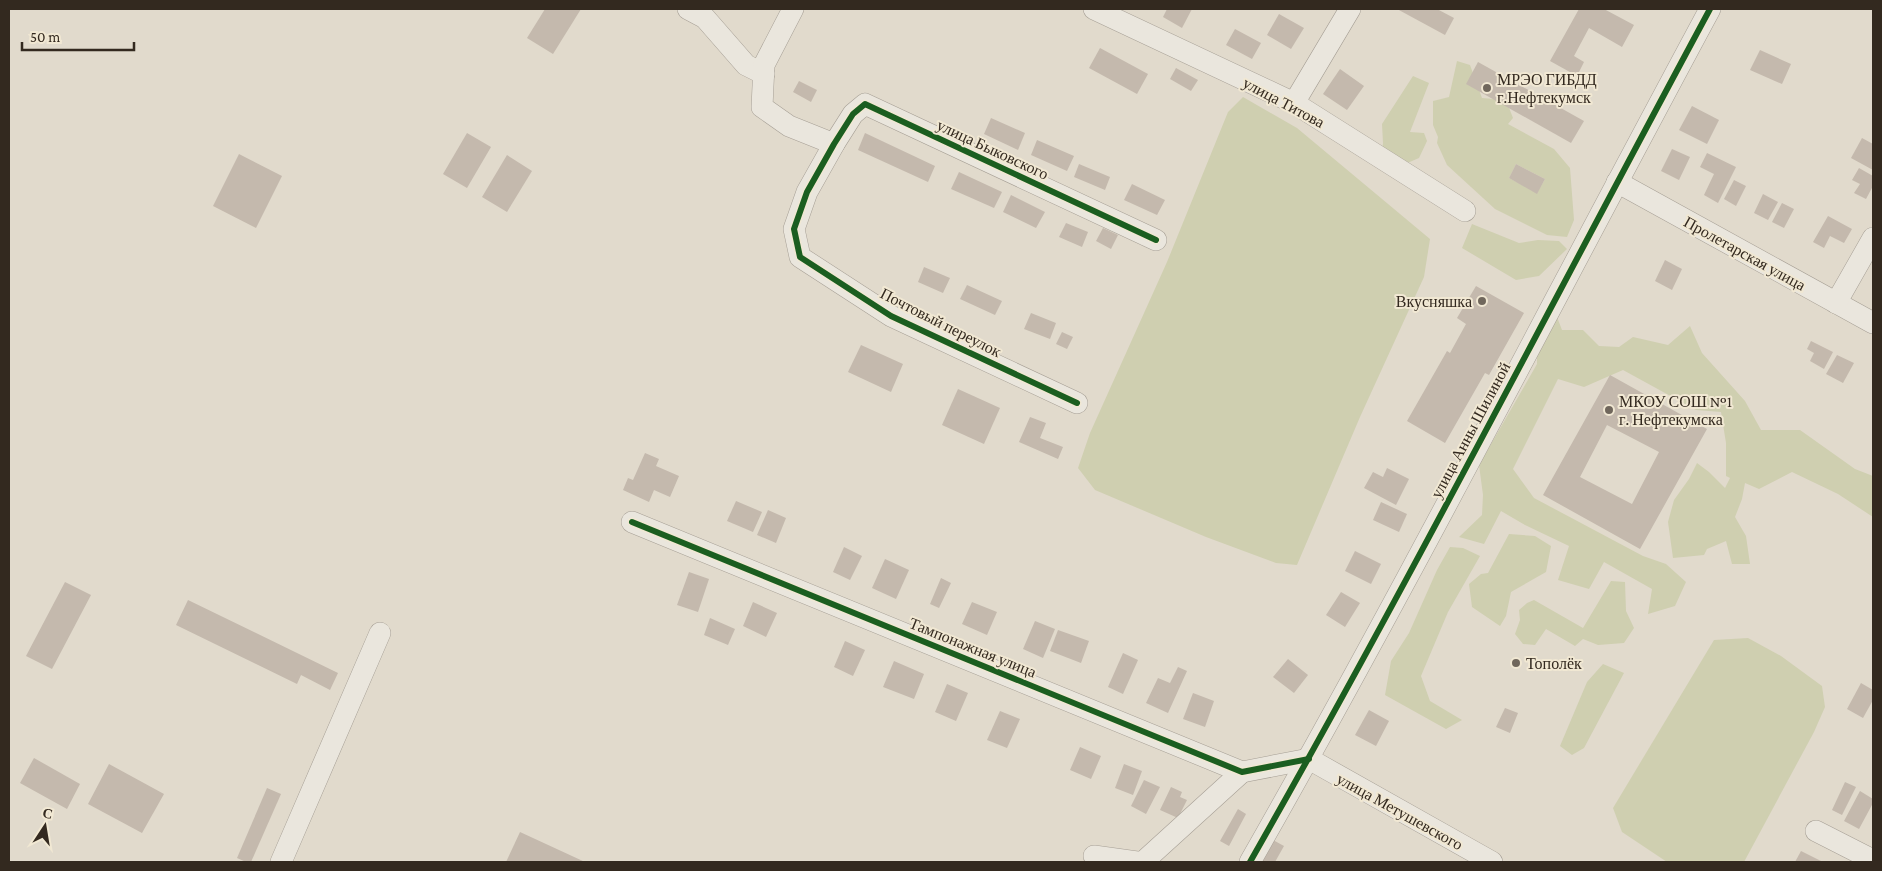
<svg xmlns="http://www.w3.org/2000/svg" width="1882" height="871" viewBox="0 0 1882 871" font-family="'Crimson Pro',serif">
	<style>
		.green { fill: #cfcfb0; fill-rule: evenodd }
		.building { fill: #c4b9ad; fill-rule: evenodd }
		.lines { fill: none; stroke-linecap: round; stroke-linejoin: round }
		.minor-casing { stroke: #a69f95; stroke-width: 22 }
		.minor { stroke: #eae6dd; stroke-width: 21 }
		.cycleway-casing { stroke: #f1e8d3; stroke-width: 9 }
		.cycleway { stroke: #1b5e20; stroke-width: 6 }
		.poi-dot { fill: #70675c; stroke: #f1e8d3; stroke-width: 2 }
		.labels { text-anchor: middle; stroke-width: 4; stroke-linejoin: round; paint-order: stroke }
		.poi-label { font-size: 16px; fill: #33291f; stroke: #f1e8d3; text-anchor: start }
		.street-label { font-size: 16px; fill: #33291f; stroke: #f1e8d3 }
	</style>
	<rect width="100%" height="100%" fill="#e1dacc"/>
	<g class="green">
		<path d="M1457,61L1470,65L1482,98L1506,100L1513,118L1508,124L1554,149L1570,168L1574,220L1567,237L1547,235L1495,209L1447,165L1437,143L1438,137L1433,125V101L1449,97ZM1516,164L1545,179L1537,193L1509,178Z"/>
		<polygon points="1413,76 1429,83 1410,132 1424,133 1427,141 1419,158 1391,170 1381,161 1383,143 1382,124"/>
		<polygon points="1243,97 1297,128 1430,239 1424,277 1360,417 1297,565 1276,563 1206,537 1095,490 1078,468 1090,433 1167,262 1228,112"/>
		<polygon points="1472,224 1519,243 1538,240 1559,241 1567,249 1539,276 1516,280 1462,248"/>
		<polygon points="1557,317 1562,330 1583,330 1599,346 1619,347 1633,337 1668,345 1690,326 1702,353 1745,401 1761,430 1800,430 1855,469 1873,476 1873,517 1838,494 1792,472 1759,489 1745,483 1742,499 1735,517 1746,536 1750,564 1732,564 1726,541 1707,549 1704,555 1673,558 1668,522 1674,500 1689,479 1697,463 1709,472 1725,488 1730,478 1726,476 1726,443 1721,412 1696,410 1623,370 1584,387 1558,379 1513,469 1534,498 1643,556 1666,564 1686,582 1675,606 1648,614 1652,589 1604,562 1589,589 1558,580 1569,546 1525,525 1501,511 1484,544 1459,537 1482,515 1483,495 1479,465 1537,364 1537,349"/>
		<polygon points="1509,534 1535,536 1551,546 1546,572 1511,592 1506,616 1500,626 1472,607 1469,584 1481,574 1488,573"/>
		<polygon points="1450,547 1463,548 1480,556 1448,612 1421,676 1430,701 1462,720 1446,729 1385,695 1391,661 1409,633 1437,570"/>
		<polygon points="1611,581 1625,582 1626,611 1634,628 1624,643 1598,645 1583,639 1575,646 1546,629 1535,645 1523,644 1515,634 1520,620 1519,610 1527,603 1534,600 1583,628"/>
		<polygon points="1748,638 1781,656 1822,686 1825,707 1814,732 1744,862 1667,862 1622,832 1613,808 1714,640"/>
		<polygon points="1603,664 1624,673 1584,748 1572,755 1560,746 1587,682"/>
	</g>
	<g class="building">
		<polygon points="545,9 581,9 553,54 527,38"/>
		<polygon points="1167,9 1192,9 1182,28 1163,17"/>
		<polygon points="1397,9 1437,9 1454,18 1445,35"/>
		<polygon points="1579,9 1604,9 1634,25 1622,47 1589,28 1574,56 1584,62 1577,76 1550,61"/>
		<polygon points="1279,14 1304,28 1291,49 1267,35"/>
		<polygon points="1235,29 1261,43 1252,59 1226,45"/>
		<polygon points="1100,48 1148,74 1137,94 1089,68"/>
		<polygon points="1760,50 1791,64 1782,84 1750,70"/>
		<polygon points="1478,62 1584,121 1571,143 1466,84"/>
		<polygon points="1176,68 1198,80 1191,91 1170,79"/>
		<polygon points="1340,69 1364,86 1347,110 1323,94"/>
		<polygon points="799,81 817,90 811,102 793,92"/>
		<polygon points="1692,106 1719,120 1707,144 1679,130"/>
		<polygon points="991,118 1025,133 1018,150 984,134"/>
		<polygon points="467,133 491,147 467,188 443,174"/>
		<polygon points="865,133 935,166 928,182 858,150"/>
		<polygon points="1862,138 1873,144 1873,170 1851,158"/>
		<polygon points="1037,140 1074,156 1067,171 1031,155"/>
		<polygon points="1672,149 1690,157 1679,180 1661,171"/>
		<polygon points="1707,153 1736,167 1718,203 1704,195 1714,174 1700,167"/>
		<polygon points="239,154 282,176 256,228 213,206"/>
		<polygon points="507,155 532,171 507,212 482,197"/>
		<polygon points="1079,164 1110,177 1105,190 1074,177"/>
		<polygon points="1516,164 1545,179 1537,194 1509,178"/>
		<polygon points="1859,168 1873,176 1873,186 1866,199 1854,193 1860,184 1852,180"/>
		<polygon points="959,172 1002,192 994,208 951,189"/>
		<polygon points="1734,180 1746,186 1736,206 1724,199"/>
		<polygon points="1132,184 1165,200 1157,215 1124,200"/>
		<polygon points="1763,194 1778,202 1768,220 1754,213"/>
		<polygon points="1011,195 1045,212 1036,228 1003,212"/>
		<polygon points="1782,203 1794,209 1784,228 1772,222"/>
		<polygon points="1828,216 1852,229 1844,243 1830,236 1824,248 1813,242"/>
		<polygon points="1066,223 1088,232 1082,247 1059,237"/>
		<polygon points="1103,228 1118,235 1111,249 1096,241"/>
		<polygon points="1665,260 1682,269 1672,290 1655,281"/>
		<polygon points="924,267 950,278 943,293 918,282"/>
		<polygon points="967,285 1002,301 995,315 960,299"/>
		<polygon points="1476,286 1524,313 1489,375 1485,373 1445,443 1407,421 1447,351 1450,353 1466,324 1457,318"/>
		<polygon points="1031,313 1056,323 1050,339 1024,329"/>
		<polygon points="1062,332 1073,337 1067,349 1056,344"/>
		<polygon points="1811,341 1833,352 1824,369 1810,361 1814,353 1807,349"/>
		<polygon points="861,345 903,364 891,392 848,372"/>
		<polygon points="1837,355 1854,363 1843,383 1826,374"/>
		<path d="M1610,375L1707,429L1640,549L1543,495ZM1607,425L1659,452L1632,504L1580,477Z"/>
		<polygon points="958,389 1000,408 984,444 942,425"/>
		<polygon points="1030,417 1046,423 1040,438 1063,447 1058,459 1019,442"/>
		<polygon points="645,453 659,459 656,466 679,476 670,497 654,490 649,502 623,490 628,478 633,480"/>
		<polygon points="1387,468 1409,479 1396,505 1364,488 1373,472 1383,477"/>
		<polygon points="736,501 762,512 753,532 727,521"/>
		<polygon points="1381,502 1407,514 1399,532 1373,520"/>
		<polygon points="768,510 786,518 776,543 757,535"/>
		<polygon points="844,547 862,556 850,580 833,572"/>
		<polygon points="1355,551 1381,564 1371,584 1345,571"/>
		<polygon points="885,559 909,570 896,599 872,588"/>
		<polygon points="689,572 709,579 698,612 677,605"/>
		<polygon points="941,578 951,583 939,608 930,604"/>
		<polygon points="65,582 91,595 52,669 26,656"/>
		<polygon points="1341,592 1360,603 1345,627 1326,615"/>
		<polygon points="188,600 338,673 330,690 301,675 297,684 176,625"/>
		<polygon points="753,602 777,613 766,637 743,626"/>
		<polygon points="972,602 997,612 987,635 962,624"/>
		<polygon points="710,618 735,629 728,645 704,635"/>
		<polygon points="1035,621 1055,629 1043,658 1023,649"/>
		<polygon points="1058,630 1089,641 1081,663 1050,651"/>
		<polygon points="845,641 865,650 853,676 834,667"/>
		<polygon points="1123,653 1138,660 1123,694 1108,687"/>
		<polygon points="1288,659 1308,675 1294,693 1273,677"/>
		<polygon points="894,661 924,674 914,699 883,687"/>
		<polygon points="1178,667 1187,671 1168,713 1146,703 1158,678 1170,683"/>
		<polygon points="1861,683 1873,690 1873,700 1863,718 1847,709"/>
		<polygon points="947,684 968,693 956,721 935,712"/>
		<polygon points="1193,693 1214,701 1205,727 1183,719"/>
		<polygon points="1505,708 1518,713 1510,733 1496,727"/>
		<polygon points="1369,710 1389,721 1376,746 1355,735"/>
		<polygon points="1000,711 1020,719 1007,748 987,740"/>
		<polygon points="1080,747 1101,756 1091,779 1070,770"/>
		<polygon points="34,758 80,784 67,809 20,783"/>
		<polygon points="109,764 164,794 142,833 88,804"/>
		<polygon points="1124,764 1142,771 1133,795 1115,788"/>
		<polygon points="1144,780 1160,787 1146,814 1131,806"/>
		<polygon points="1845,782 1856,787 1842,815 1832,810"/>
		<polygon points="1171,787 1182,792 1180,797 1187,800 1178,818 1160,810"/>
		<polygon points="267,788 281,794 251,862 246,862 237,858"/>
		<polygon points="1860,791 1873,799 1873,803 1859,829 1844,821"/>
		<polygon points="1238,809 1246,814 1229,846 1220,841"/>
		<polygon points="520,832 585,862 506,862"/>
		<polygon points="1273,840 1284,846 1275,862 1260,862"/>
		<polygon points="1801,851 1823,862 1795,862"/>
	</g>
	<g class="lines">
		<defs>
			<g id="minor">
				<polyline points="688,9 705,18 746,65 764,74"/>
				<polyline points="793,9 764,65 762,107 789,126 834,144"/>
				<polyline points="1094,9 1294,103 1465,211"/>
				<polyline points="1294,103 1350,9"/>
				<polyline points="1617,182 1873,323"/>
				<polyline points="1836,303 1873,238"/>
				<polyline points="1077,403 891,316 800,257 794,229 807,192 834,144 853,114 865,104 1156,240"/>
				<polyline points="632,522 1242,772 1309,759"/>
				<polyline points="1309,759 1492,862"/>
				<polyline points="1816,831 1873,860"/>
				<polyline points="1094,856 1137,862"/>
				<polyline points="281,862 380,633"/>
				<polyline points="1143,862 1242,772"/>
				<path d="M1250,862C1410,581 1557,293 1710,9"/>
			</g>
		</defs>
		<use href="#minor" class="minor-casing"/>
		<use href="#minor" class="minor"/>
		<defs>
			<g id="cycleway">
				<polyline points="1077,403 891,316 800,257 794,229 807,192 834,144 853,114 865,104 1156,240"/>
				<polyline points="632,522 1242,772 1309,759"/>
				<path d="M1250,862C1410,581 1557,293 1710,9"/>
			</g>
		</defs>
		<use href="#cycleway" class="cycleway-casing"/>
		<use href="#cycleway" class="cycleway"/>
	</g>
	<g class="poi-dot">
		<circle cx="1487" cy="88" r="5"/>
		<circle cx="1482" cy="301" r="5"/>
		<circle cx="1609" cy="410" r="5"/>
		<circle cx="1516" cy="663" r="5"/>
	</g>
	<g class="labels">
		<g class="poi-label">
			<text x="1497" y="85">МРЭО ГИБДД<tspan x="1497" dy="18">г.Нефтекумск</tspan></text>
			<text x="1472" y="307" text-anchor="end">Вкусняшка</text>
			<text x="1619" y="407">МКОУ СОШ №1<tspan x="1619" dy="18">г. Нефтекумска</tspan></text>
			<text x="1526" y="669">Тополёк</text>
		</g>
		<g class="street-label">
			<text transform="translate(1284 102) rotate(28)" y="6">улица Титова</text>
			<text transform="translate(993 149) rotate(25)" y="6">улица Быковского</text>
			<text transform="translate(1745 253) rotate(29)" y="6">Пролетарская улица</text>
			<text transform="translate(941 322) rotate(27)" y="6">Почтовый переулок</text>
			<text transform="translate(1470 430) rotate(-62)" y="6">улица Анны Шилиной</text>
			<text transform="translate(973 647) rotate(22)" y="6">Тампонажная улица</text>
			<text transform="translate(1400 811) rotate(29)" y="6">улица Метушевского</text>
		</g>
	</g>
	<rect width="1882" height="871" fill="none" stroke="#33291f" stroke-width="20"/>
	<g transform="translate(45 826) rotate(12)" stroke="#f1e8d3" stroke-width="4" paint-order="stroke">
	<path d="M0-4L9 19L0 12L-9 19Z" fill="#33291f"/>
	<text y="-8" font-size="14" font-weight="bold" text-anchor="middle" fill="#33291f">С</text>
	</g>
	<path d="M22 42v8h112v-8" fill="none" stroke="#33291f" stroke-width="2.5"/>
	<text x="30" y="42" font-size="15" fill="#33291f" stroke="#f1e8d3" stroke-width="4" paint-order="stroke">50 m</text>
</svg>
